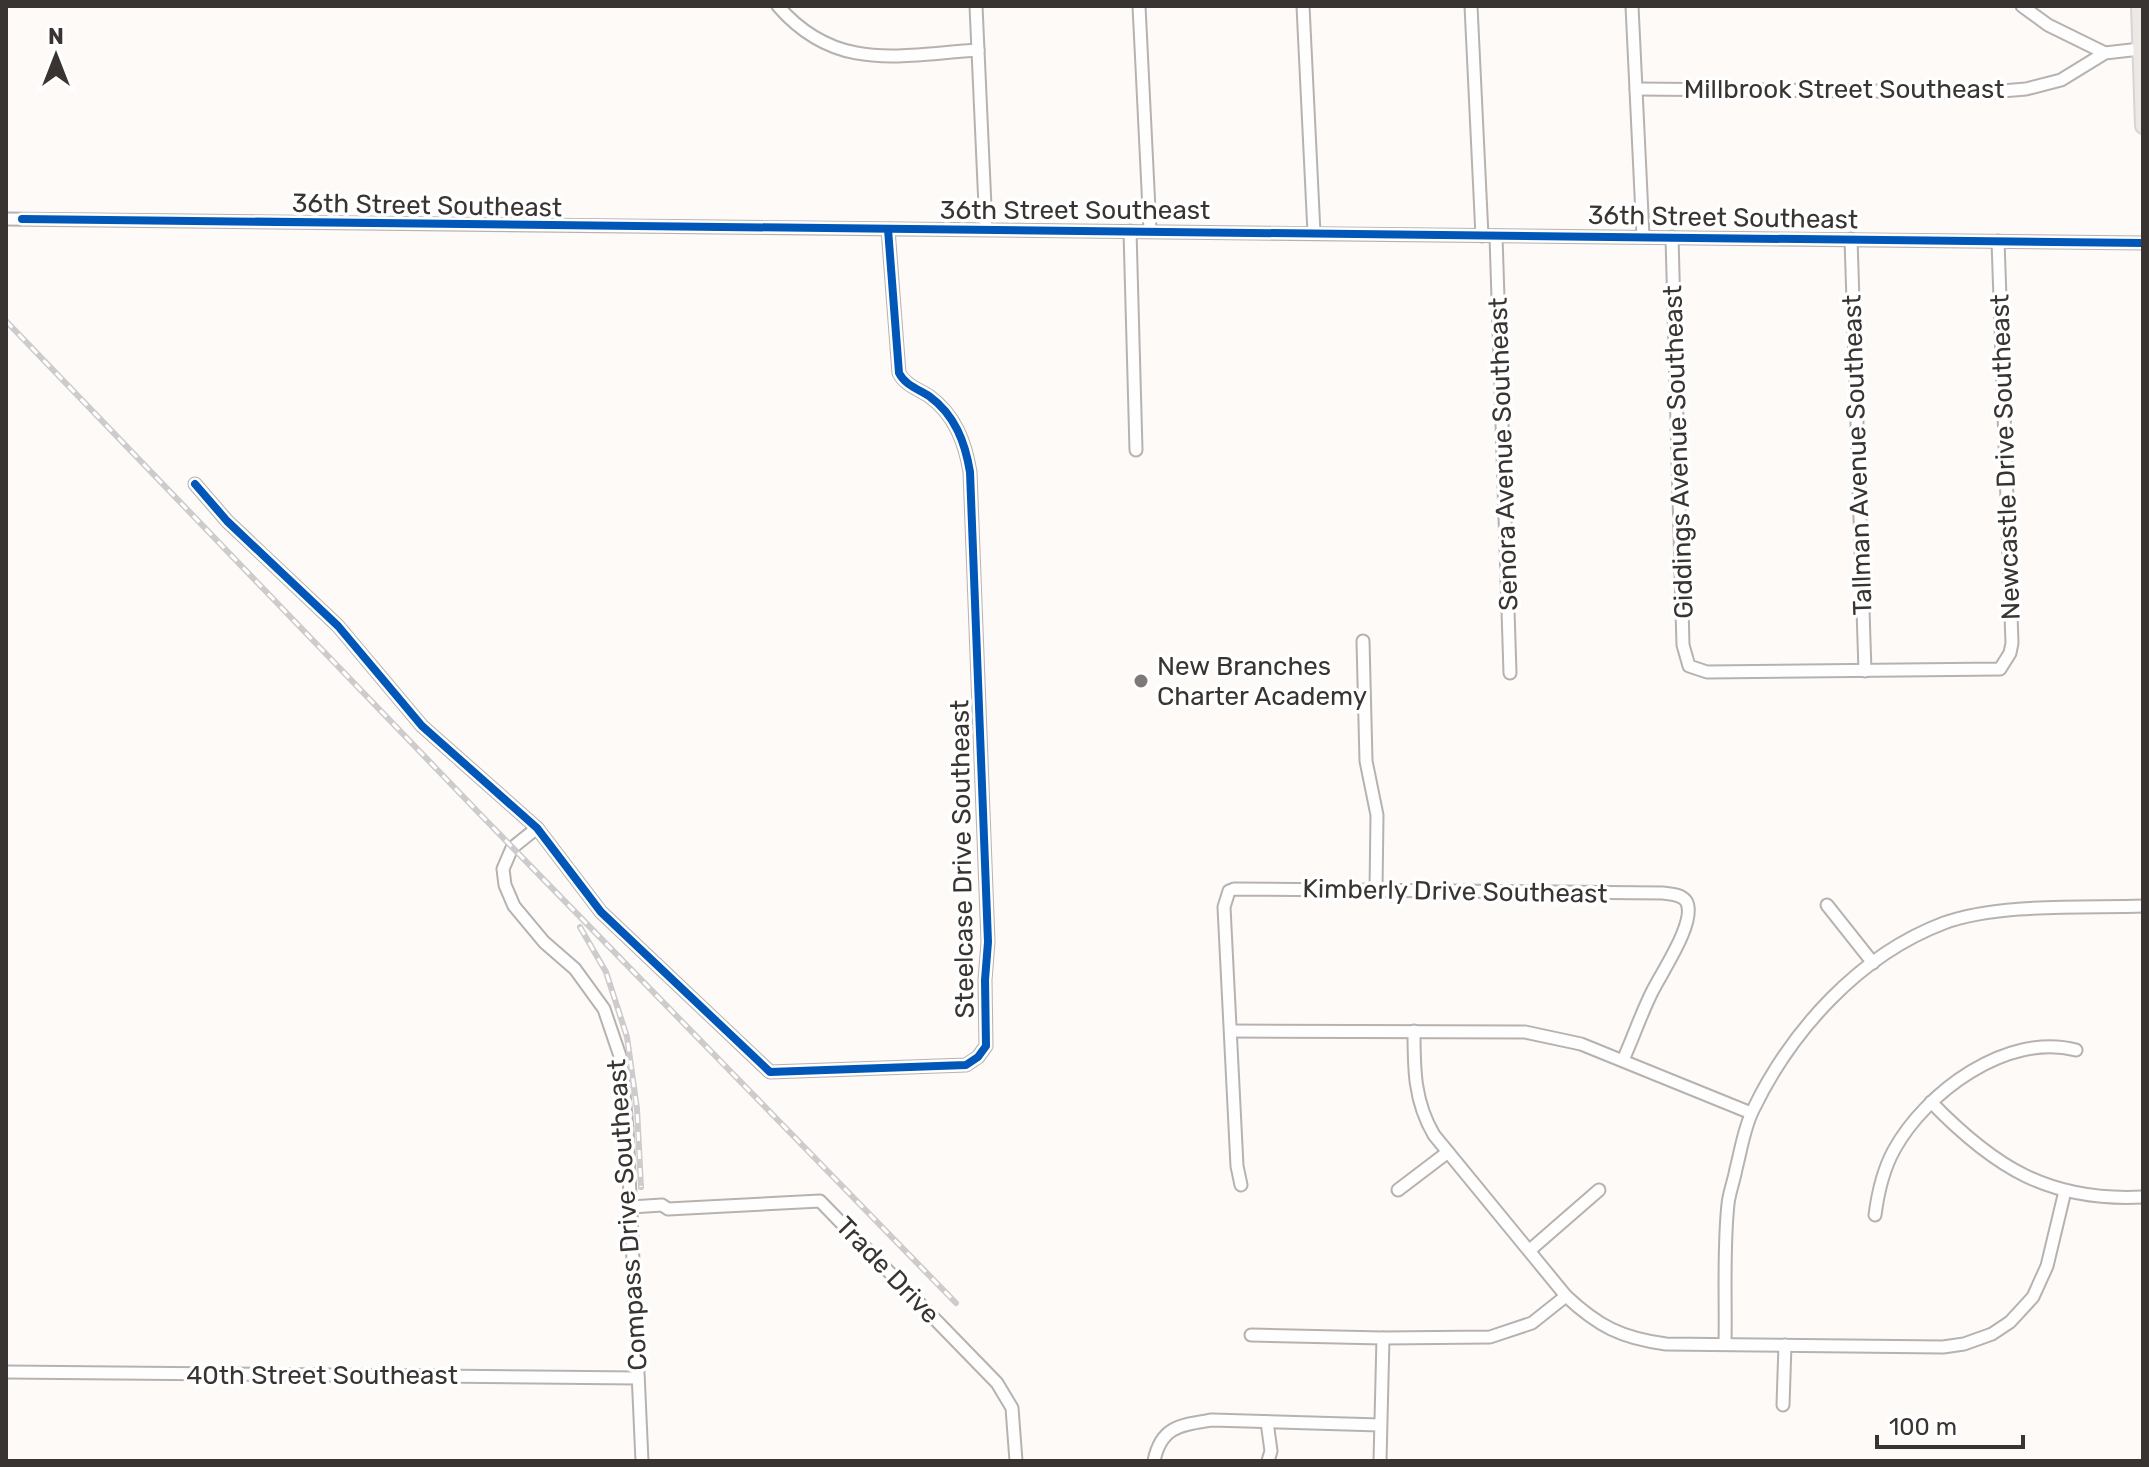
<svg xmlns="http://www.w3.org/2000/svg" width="2149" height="1467" viewBox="0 0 2149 1467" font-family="Rubik,sans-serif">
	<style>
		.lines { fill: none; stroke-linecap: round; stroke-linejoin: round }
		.minor-casing { stroke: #b6b2b0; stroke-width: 15 }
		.major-casing { stroke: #d7d5d4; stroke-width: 18 }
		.minor { stroke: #fffefe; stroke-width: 11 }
		.major { stroke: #ece8e3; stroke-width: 14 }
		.rail-casing { stroke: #cdcbcb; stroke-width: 6 }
		.rail { stroke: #fff; stroke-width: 3; stroke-dasharray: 9; stroke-linecap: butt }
		.cycleway-casing { stroke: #fff; stroke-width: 13 }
		.cycleway { stroke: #0057b8; stroke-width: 8 }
		.poi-dot { fill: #7e7977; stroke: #fff; stroke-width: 3 }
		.labels { text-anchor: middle; stroke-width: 7; stroke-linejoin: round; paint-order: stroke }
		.street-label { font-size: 26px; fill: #393432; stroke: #fff }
		.poi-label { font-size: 26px; fill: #393432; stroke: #fff; text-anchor: start }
	</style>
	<rect width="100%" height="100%" fill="#fdfaf8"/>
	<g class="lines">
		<defs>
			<g id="minor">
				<path d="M778,6C836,73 899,55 978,50"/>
				<polyline points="976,6 986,229"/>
				<polyline points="1139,6 1150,230"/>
				<polyline points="1303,6 1314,233"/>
				<polyline points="1471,6 1482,236"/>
				<polyline points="1632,6 1643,236"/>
				<polyline points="2022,6 2048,25 2105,53"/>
				<polyline points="1636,89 1990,92 2026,89 2061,80 2105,53 2140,49"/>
				<polyline points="6,219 2143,243"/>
				<polyline points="1130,231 1136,450"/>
				<polyline points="1496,236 1510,673"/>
				<polyline points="1672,237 1683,645 1689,666 1707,672 2000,669 2010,653 2012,643 1998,241"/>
				<polyline points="1851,239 1865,671"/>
				<path d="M195,484L227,521L338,626L422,726L537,828L601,912L770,1072L966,1065L978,1057L986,1046L985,980L988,942L970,472C965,442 955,415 929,396C918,389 905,385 899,373L888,229"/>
				<polyline points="1363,641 1366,761 1377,815 1376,891"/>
				<polyline points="537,828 512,848 503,869 505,885 514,906 544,942 575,969 604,1009 621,1059 627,1129 642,1461"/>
				<polyline points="1827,905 1873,963"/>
				<polyline points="1231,1031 1525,1032 1581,1044 1751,1113"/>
				<path d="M1414,1031C1414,1069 1414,1101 1434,1135L1566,1296C1598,1326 1621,1338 1666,1344L1943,1347L1964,1344L1992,1334L2010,1322L2033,1297L2047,1266L2065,1191"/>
				<path d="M1931,1102C1994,1167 2049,1202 2143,1197"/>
				<path d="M1241,1185L1237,1166L1224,907L1229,891L1234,889L1663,893C1670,894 1681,894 1686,901C1698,920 1661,973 1652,992C1641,1014 1633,1038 1623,1060"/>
				<polyline points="1398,1190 1448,1152"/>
				<polyline points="631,1207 662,1205 668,1209 820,1201 997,1383 1012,1408 1016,1461"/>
				<path d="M1875,1215C1878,1192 1883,1170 1894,1150C1926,1092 2007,1032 2076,1050"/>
				<polyline points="1530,1250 1599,1190"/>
				<polyline points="1251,1335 1383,1338 1490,1337 1532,1323 1566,1296"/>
				<path d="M1725,1344C1726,1298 1723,1251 1728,1204C1729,1193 1734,1181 1736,1169C1741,1150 1744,1128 1753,1110C1791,1031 1859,955 1944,923C1999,903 2084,908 2143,906"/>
				<polyline points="6,1372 638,1378"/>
				<polyline points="1783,1405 1785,1345"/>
				<polyline points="1267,1422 1271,1451 1268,1461"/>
				<path d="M1154,1461C1161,1426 1181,1425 1212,1420L1380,1425"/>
				<polyline points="1380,1461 1383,1338"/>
			</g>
			<polyline id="major" points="2139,6 2143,126"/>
		</defs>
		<use href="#minor" class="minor-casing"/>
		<use href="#major" class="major-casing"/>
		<use href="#minor" class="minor"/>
		<use href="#major" class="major"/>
		<defs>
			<g id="rail">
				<polyline points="6,321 477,811 956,1303"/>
				<polyline points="580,927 606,972 627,1037 637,1109 641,1187"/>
			</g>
		</defs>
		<use href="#rail" class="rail-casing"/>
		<use href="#rail" class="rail"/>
		<defs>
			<g id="cycleway">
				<polyline points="22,219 2143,243"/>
				<path d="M195,484L227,521L338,626L422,726L537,828L601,912L770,1072L966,1065L978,1057L986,1046L985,980L988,942L970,472C965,442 955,415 929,396C918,389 905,385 899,373L888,229"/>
			</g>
		</defs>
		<use href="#cycleway" class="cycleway-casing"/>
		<use href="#cycleway" class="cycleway"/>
	</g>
	<circle class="poi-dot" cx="1141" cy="681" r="8"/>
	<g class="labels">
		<g class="street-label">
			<text x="1844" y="98">Millbrook Street Southeast</text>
			<text transform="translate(427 205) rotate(1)" y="9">36th Street Southeast</text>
			<text x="1075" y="219">36th Street Southeast</text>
			<text transform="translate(1723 217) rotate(1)" y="9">36th Street Southeast</text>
			<text transform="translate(1678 452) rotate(-92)" y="9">Giddings Avenue Southeast</text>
			<text transform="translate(1503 454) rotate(-92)" y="9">Senora Avenue Southeast</text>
			<text transform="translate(1857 455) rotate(-92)" y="9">Tallman Avenue Southeast</text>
			<text transform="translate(2005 457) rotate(-92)" y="9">Newcastle Drive Southeast</text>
			<text transform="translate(962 859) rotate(-91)" y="9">Steelcase Drive Southeast</text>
			<text transform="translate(1455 891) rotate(1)" y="9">Kimberly Drive Southeast</text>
			<text transform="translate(627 1215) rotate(-94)" y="9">Compass Drive Southeast</text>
			<text transform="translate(888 1270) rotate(46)" y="9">Trade Drive</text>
			<text x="322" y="1384">40th Street Southeast</text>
		</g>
		<g class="poi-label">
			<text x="1157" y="675">New Branches<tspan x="1157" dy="30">Charter Academy</tspan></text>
		</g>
	</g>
	<rect width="2149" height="1467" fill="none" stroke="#393432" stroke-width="16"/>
	<g transform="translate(56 56)" stroke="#ffffff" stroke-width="6" paint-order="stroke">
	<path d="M0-6L14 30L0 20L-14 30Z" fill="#393432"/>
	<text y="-12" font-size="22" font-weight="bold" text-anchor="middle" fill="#393432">N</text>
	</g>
	<path d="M1877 1435v12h146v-12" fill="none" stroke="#393432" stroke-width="4"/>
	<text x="1889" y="1435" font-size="24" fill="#393432" stroke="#ffffff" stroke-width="6" paint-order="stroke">100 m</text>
</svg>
